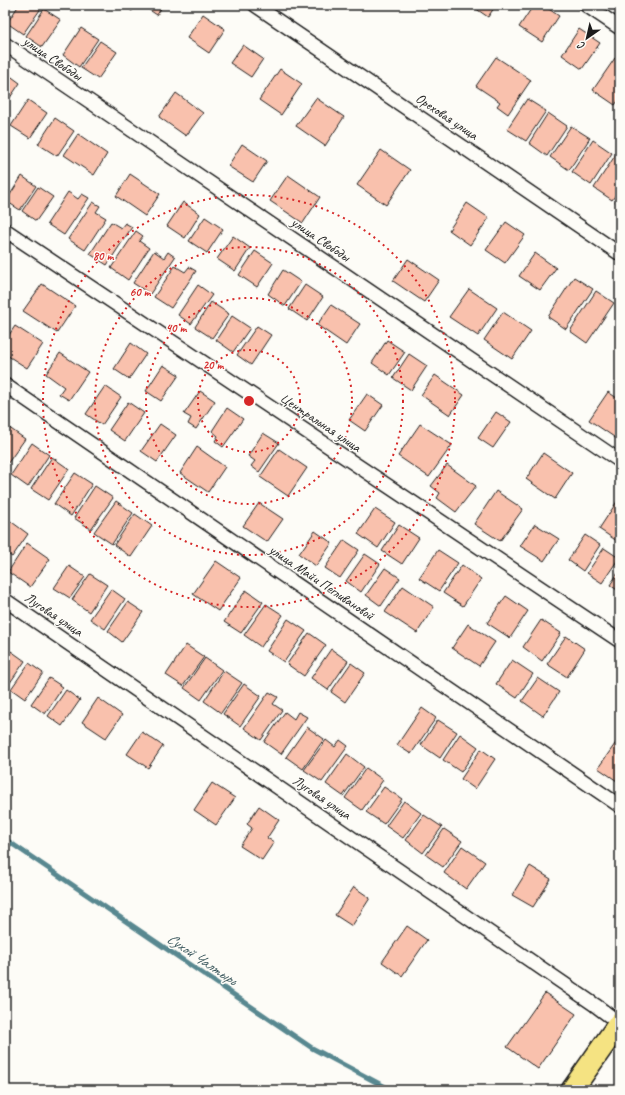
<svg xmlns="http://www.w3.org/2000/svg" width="625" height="1095" viewBox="0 0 625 1095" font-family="Caveat,sans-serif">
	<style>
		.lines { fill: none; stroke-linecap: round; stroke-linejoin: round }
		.stream { stroke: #598890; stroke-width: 5 }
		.building { fill: #f9c1ad; stroke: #1c1c1c }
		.street-casing { stroke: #1c1c1c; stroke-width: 16 }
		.primary-casing { stroke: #1c1c1c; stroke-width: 24 }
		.street { stroke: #fdfcf7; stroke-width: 13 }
		.primary { stroke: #f5e382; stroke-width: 21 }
		.ring { fill: none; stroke: #d62828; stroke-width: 2; stroke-dasharray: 2 4 }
		.labels { text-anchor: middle; stroke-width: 3; stroke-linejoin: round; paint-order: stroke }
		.street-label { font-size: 14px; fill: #1c1c1c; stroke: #fdfcf7 }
		.water-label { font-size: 15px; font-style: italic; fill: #3f5b60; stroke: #fdfcf7 }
		.centre { fill: #d62828; stroke: #fdfcf7; stroke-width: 2 }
		.ring-label { font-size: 12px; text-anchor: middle; font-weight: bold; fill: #d62828; stroke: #fdfcf7; stroke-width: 3; stroke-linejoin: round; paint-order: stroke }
	</style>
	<rect width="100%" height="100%" fill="#fdfcf7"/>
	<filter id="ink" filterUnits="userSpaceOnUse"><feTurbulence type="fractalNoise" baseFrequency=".025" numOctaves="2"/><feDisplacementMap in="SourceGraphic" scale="8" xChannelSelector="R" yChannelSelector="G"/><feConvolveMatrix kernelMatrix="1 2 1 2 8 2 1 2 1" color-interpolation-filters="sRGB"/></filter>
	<g filter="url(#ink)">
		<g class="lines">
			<polyline class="stream" points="5,839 312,1048 391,1090"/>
		</g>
		<g class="building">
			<polygon points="19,5 39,5 42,7 23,34 7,23"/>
			<polygon points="123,5 136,5 132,11"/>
			<polygon points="142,5 163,5 157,15"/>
			<polygon points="473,5 496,5 488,17 472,6"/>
			<polygon points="543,5 559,16 542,42 519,27 533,6"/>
			<polygon points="44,9 61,20 42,47 26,36"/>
			<polygon points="203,14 225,29 209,53 187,38"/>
			<polygon points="81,28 98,39 79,67 63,55"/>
			<polygon points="579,29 600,43 582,69 562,55"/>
			<polygon points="100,41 117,52 98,79 81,68"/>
			<polygon points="243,45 263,59 251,77 230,63"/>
			<polygon points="496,57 531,80 508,114 497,106 500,102 476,86"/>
			<polygon points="615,58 620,62 620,98 615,105 593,90"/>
			<polygon points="280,69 302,84 281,115 259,100"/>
			<polygon points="5,72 20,83 5,105"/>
			<polygon points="176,93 203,113 186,136 159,117"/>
			<polygon points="316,98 344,117 325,146 296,126"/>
			<polygon points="527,99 546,111 526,141 507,129"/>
			<polygon points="28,100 47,113 30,138 11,126"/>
			<polygon points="548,113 567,126 547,156 529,143"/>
			<polygon points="55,118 74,131 57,156 38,144"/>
			<polygon points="571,126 590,138 569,170 550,157"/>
			<polygon points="78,134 107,154 94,175 64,155"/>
			<polygon points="593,140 612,153 591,185 572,172"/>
			<polygon points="242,144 267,161 253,182 228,166"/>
			<polygon points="620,148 620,189 612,200 594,188"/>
			<polygon points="381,150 410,170 386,205 357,185"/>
			<polygon points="130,174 160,194 145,216 116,196"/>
			<polygon points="288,175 320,197 303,223 270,201"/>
			<polygon points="22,176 36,186 20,210 6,201"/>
			<polygon points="38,187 53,197 36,221 22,211"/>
			<polygon points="68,192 78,199 82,194 89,198 64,235 47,224"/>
			<polygon points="620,195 620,205 615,202"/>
			<polygon points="93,202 100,206 96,212 106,218 85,250 68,239"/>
			<polygon points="183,202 200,214 185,238 167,226"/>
			<polygon points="467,203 489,218 470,245 449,230"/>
			<polygon points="205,217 223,229 207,253 189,241"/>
			<polygon points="111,222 121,228 125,223 132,227 107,265 90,254"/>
			<polygon points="506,222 525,235 505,263 486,250"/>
			<polygon points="136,231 143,236 139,241 149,248 128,280 111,268"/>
			<polygon points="233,236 250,248 235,271 217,259"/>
			<polygon points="154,251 164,258 168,252 175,257 150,294 133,283"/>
			<polygon points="255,251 273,263 257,287 239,275"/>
			<polygon points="535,253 556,268 540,290 519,276"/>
			<polygon points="408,259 439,280 424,302 393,281"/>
			<polygon points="175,266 185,272 189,267 196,271 171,308 154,297"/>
			<polygon points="283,270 301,282 285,306 268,294"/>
			<polygon points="574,277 593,289 566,329 548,317"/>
			<polygon points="42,284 75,306 57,333 23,311"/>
			<polygon points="198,285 212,295 191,324 178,315"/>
			<polygon points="305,285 323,297 307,321 289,309"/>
			<polygon points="469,289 497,308 478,336 449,317"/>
			<polygon points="596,291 614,303 587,343 570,331"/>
			<polygon points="211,302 229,314 212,338 195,327"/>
			<polygon points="331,305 360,324 346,345 317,325"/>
			<polygon points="503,312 531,331 512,359 484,340"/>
			<polygon points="232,316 250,328 233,352 216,340"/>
			<polygon points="15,326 43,344 27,368 5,354 5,341"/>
			<polygon points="257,326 271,335 251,365 237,355"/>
			<polygon points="387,340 405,352 389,375 372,363"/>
			<polygon points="131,343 146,354 129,379 114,369"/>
			<polygon points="60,353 88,372 69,400 59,394 64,387 46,374"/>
			<polygon points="409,354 427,366 411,390 393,378"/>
			<polygon points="163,365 179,375 161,401 146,391"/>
			<polygon points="435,375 464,395 450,415 421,395"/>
			<polygon points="105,386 121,397 102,425 86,414"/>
			<polygon points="200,391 215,401 196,429 188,424 191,418 184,414"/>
			<polygon points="608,392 620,400 620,435 617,439 589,420"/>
			<polygon points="367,394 383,405 365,431 349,420"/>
			<polygon points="128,402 144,413 125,441 109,430"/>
			<polygon points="227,408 243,419 223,447 215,441 218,436 212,431"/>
			<polygon points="496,412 511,422 493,448 478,438"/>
			<polygon points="160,424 176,435 157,462 141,451"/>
			<polygon points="420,424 452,445 429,477 398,456"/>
			<polygon points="8,427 25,439 5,467 5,431"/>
			<polygon points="263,433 279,443 259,472 251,466 255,461 248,456"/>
			<polygon points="32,443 49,455 28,487 11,475"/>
			<polygon points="197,447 225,467 208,492 180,473"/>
			<polygon points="279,449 307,468 288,496 260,477"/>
			<polygon points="543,453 572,473 555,499 526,479"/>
			<polygon points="52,457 69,469 48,500 31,489"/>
			<polygon points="447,465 476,486 456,512 437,498 440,493 431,486"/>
			<polygon points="75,473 92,484 71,516 54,504"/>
			<polygon points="95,486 113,498 91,529 74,518"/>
			<polygon points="496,491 523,509 500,541 474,524"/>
			<polygon points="618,500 620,501 620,543 599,529"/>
			<polygon points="116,501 133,513 112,544 94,532"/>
			<polygon points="259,503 283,519 267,542 243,526"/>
			<polygon points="375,509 395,522 378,548 358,534"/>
			<polygon points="135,514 152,526 131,557 114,545"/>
			<polygon points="5,517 28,534 12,557 5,552"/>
			<polygon points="535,524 559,539 544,561 520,546"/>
			<polygon points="399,525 419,538 402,564 382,551"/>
			<polygon points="315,531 332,543 316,566 299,554"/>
			<polygon points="585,535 600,545 583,571 568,560"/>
			<polygon points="344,540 359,550 340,578 325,568"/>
			<polygon points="27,543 50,559 30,587 8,572"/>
			<polygon points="604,548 619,558 602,583 587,573"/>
			<polygon points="438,550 458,563 439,591 419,578"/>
			<polygon points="365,554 380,564 361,592 346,581"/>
			<polygon points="216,561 241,578 218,611 193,594"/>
			<polygon points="462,565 481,579 463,606 443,593"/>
			<polygon points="69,566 85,577 70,598 54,588"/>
			<polygon points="385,568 400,578 381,606 366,595"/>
			<polygon points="620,570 620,592 610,585"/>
			<polygon points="90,574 107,585 89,612 72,600"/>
			<polygon points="403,586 434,607 417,633 385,612"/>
			<polygon points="111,589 125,599 105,629 90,619"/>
			<polygon points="246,590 263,602 241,633 224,622"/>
			<polygon points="506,596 528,611 510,638 487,623"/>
			<polygon points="128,602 143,612 122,642 108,631"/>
			<polygon points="266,604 283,615 261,647 244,635"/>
			<polygon points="288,619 306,631 284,662 267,651"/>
			<polygon points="541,620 561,633 542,661 523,647"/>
			<polygon points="468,624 495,642 479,666 452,648"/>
			<polygon points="309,633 326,645 304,676 287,664"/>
			<polygon points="566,636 585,649 567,677 547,664"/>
			<polygon points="186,645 204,657 183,686 166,675"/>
			<polygon points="331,649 348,661 328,690 311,678"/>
			<polygon points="11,651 25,661 7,687 5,686 5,660"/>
			<polygon points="205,658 222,670 201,700 184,688"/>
			<polygon points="512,660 533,674 517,698 496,684"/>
			<polygon points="29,663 43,673 25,699 11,689"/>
			<polygon points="351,663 365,673 345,702 331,692"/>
			<polygon points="224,671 242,683 221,713 204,701"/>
			<polygon points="49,678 63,687 45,714 31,704"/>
			<polygon points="538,678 559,692 543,716 522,701"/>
			<polygon points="244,684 261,696 240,726 223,714"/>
			<polygon points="66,690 80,700 62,726 48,716"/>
			<polygon points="269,692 278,697 273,704 282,710 261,740 244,728"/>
			<polygon points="98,698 122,715 106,738 82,722"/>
			<polygon points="422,708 436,718 411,754 397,745"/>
			<polygon points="285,712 294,719 298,712 307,717 281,754 264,742"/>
			<polygon points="438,720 457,732 440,758 421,745"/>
			<polygon points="307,727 324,739 303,769 286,757"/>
			<polygon points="142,732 163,746 148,768 127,754"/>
			<polygon points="460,734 478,747 461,772 443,760"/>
			<polygon points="620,737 620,783 598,768"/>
			<polygon points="326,740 335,747 340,740 348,746 322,782 304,770"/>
			<polygon points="481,749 495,759 475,789 461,779"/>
			<polygon points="347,754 364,767 343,796 326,784"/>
			<polygon points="366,768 383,780 362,810 345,798"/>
			<polygon points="212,783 235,798 216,825 194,810"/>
			<polygon points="384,787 402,799 384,824 366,812"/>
			<polygon points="404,801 421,813 403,838 386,826"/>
			<polygon points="259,806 279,820 267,838 274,842 262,860 240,846 252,828 247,824"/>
			<polygon points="424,815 442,827 423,853 406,840"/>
			<polygon points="444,829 462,841 443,867 426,855"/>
			<polygon points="462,846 485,862 466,889 444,873"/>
			<polygon points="530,866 551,879 533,907 512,895"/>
			<polygon points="354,887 370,898 352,926 335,915"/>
			<polygon points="407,926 427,940 402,976 382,962"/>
			<polygon points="545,993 576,1014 538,1069 507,1047"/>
		</g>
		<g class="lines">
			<defs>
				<g id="street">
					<polyline points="255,5 620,254"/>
					<polyline points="586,5 620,28"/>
					<polyline points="5,44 620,461"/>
					<polyline points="5,230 620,641"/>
					<polyline points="5,385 620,806"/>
					<polyline points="5,600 595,1005 619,1023"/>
				</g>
				<polyline id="primary" points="572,1090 620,1022"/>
			</defs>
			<use href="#street" class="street-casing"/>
			<use href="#primary" class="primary-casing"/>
			<use href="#street" class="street"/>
			<use href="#primary" class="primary"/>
		</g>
	</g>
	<g class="ring">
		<circle cx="249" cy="401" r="51"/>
		<circle cx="249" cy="401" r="103"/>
		<circle cx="249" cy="401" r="154"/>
		<circle cx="249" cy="401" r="206"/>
	</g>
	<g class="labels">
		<g class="street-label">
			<text transform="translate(53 58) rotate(34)" y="5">улица Свободы</text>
			<text transform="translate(447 116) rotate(34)" y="5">Ореховая улица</text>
			<text transform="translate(321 239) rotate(34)" y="5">улица Свободы</text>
			<text transform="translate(321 422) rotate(34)" y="5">Центральная улица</text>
			<text transform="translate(322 582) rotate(34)" y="5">улица Майи Пегливановой</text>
			<text transform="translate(54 614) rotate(34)" y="5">Луговая улица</text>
			<text transform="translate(322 797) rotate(34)" y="5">Луговая улица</text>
		</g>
		<g class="water-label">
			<text transform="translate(202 959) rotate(34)" y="5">Сухой Чалтырь</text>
		</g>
	</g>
	<circle cx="249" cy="401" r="6" class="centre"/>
	<g class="ring-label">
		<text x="103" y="260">80 m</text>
		<text x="140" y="296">60 m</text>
		<text x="176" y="332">40 m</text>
		<text x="213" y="369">20 m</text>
	</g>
	<rect width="625" height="1095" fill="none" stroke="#fdfcf7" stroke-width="20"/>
	<rect x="10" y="10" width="605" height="1075" fill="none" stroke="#1c1c1c" stroke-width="1.5" filter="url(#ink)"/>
	<g transform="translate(587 38) rotate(214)" stroke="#fdfcf7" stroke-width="3" paint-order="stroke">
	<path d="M0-3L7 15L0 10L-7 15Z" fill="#1c1c1c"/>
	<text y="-6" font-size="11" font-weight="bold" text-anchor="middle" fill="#1c1c1c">С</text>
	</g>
</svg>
